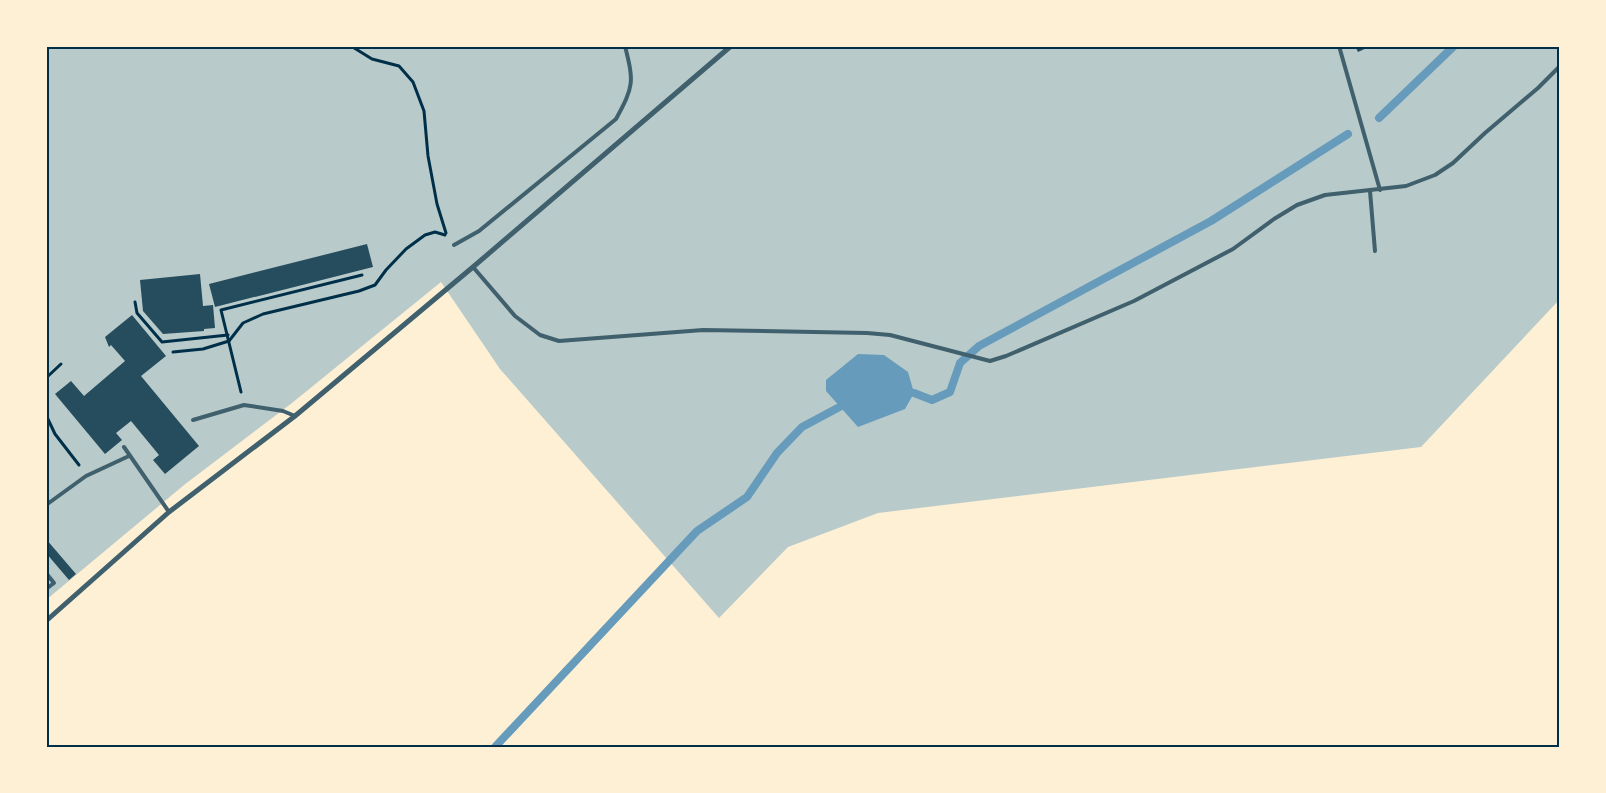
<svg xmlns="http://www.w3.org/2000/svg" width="1606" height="793" viewBox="0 0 1606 793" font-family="'Archivo Narrow',sans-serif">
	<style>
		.green { fill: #b9caca }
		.water { fill: #669bbc }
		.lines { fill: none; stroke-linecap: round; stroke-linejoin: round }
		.stream { stroke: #669bbc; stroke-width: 8 }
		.building { fill: #264d5e }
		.path { stroke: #003049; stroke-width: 3 }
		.service { stroke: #3f606c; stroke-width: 4 }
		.minor { stroke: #3f606c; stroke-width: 5 }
		.neatline { fill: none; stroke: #003049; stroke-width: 2 }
	</style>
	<rect width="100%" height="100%" fill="#fdf0d5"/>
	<polygon class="green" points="46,46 1560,46 1560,299 1421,447 878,513 788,547 719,618 500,369 441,282 292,403 184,485 46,600"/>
	<polygon class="water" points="858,354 884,355 908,372 914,393 905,409 858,427 826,391 826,380"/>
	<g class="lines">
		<g class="stream">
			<polyline points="1379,118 1454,46"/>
			<polyline points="904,392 914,393 932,400 950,392 960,363 979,346 1211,221 1348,134"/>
			<polyline points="495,747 697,531 747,497 777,453 802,427 847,403"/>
		</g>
	</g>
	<g class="building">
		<polygon points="1355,46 1371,46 1358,52"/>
		<polygon points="367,244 373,267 215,307 209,284"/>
		<polygon points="200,274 203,306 213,305 215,328 204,329 204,331 163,334 143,311 140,280"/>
		<polygon points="132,315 166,356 141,376 199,446 165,474 153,460 159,455 131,421 116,433 122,440 105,454 55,394 71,381 84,396 125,361 111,345 109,347 105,337"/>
		<polygon points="46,539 76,574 69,580 46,553"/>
	</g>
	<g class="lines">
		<g class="path">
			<polyline points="351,46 372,59 399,66 413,82 424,111 428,156 437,204 446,233"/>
			<polyline points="135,302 137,313 162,342 228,335"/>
			<polyline points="173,352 203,349 229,341 243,323 263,314 359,291 375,285 386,270 406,249 425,235 435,232 445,235"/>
			<polyline points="46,378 61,364"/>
			<polyline points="241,392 221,310 362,275"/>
			<polyline points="46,415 55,434 79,465"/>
		</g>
		<g class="service">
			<polyline points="1339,46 1380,190"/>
			<polyline points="1370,191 1375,251"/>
			<path d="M454,245L479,231L616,119C634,86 634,82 625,46"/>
			<polyline points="473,267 515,316 540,335 559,341 703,330 867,333 890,335 990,361 1006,356 1134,301 1233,249 1274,219 1297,205 1325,195 1406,186 1435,175 1453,163 1485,133 1538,88 1560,66"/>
			<polyline points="193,420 244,405 283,411 295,416"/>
			<polyline points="124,447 169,512"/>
			<polyline points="46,505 86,476 129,456"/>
			<polyline points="46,573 54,583 46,589"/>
		</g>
		<polyline class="minor" points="46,621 169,512 295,416 473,267 731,46"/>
	</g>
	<rect width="1606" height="793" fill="none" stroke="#fdf0d5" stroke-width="95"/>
	<rect x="48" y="48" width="1510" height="698" class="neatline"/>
</svg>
